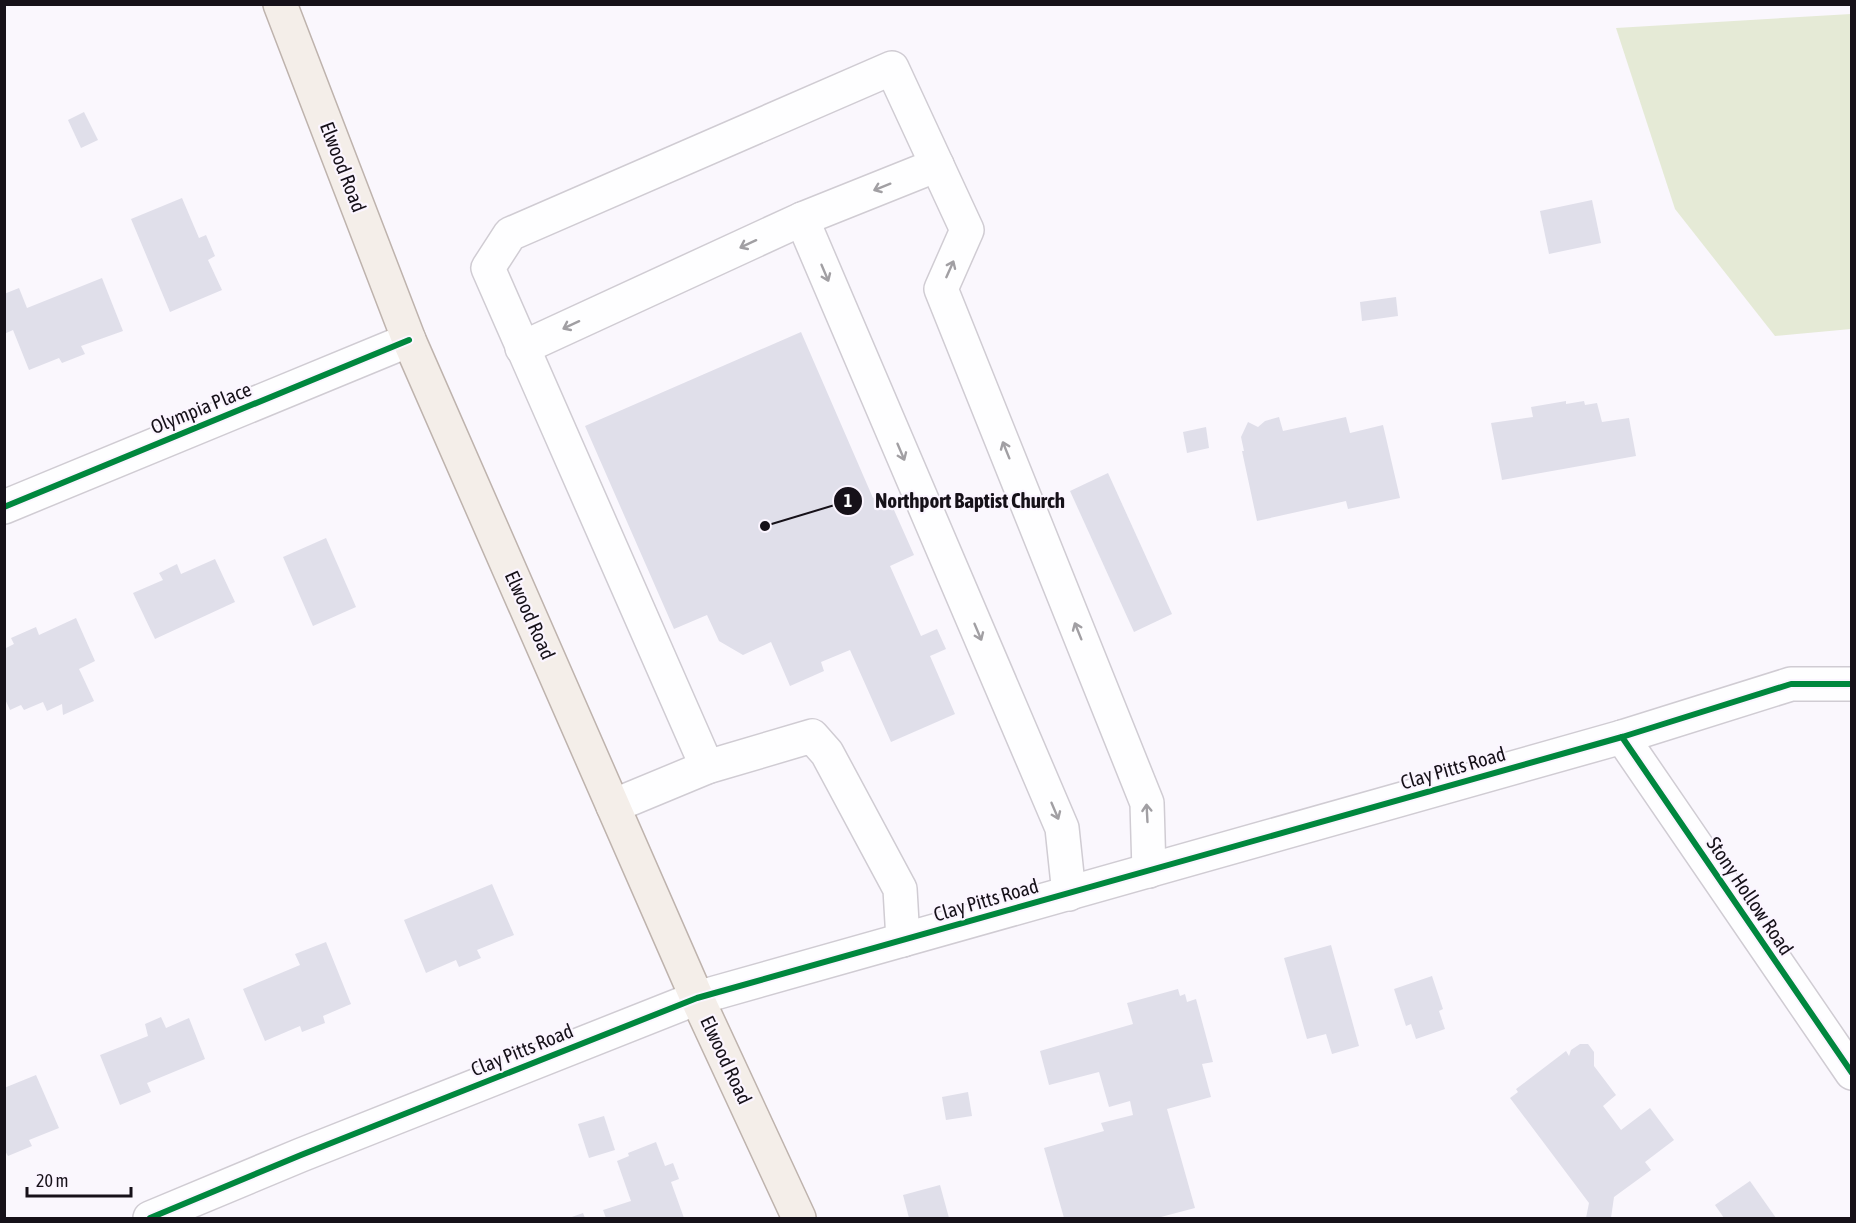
<svg xmlns="http://www.w3.org/2000/svg" width="1856" height="1223" viewBox="0 0 1856 1223" font-family="'Asap Condensed',sans-serif">
	<style>
		.green { fill: #e5ead6 }
		.building { fill: #e0dfea }
		.lines { fill: none; stroke-linecap: round; stroke-linejoin: round }
		.minor-casing { stroke: #d0ccd3; stroke-width: 36 }
		.major-casing { stroke: #beb3ad; stroke-width: 36 }
		.minor { stroke: #fefeff; stroke-width: 33 }
		.major { stroke: #f4eee9; stroke-width: 33 }
		.cycleway-casing { stroke: #fbf5ff; stroke-width: 10 }
		.cycleway { stroke: #00873e; stroke-width: 6 }
		.oneway { stroke: #a19fa3 }
		.labels { text-anchor: middle; stroke-width: 4.5; stroke-linejoin: round; paint-order: stroke }
		.street-label { font-size: 20px; fill: #161119; stroke: #fbf5ff }
		.leader { fill: none; stroke: #161119; stroke-width: 2 }
		.callout-dot { fill: #161119; stroke: #fbf5ff; stroke-width: 2 }
		.mark-label { font-size: 18px; text-anchor: middle; font-weight: bold; fill: #fff }
		.callout-label { font-size: 21px; text-anchor: middle; font-weight: bold; fill: #161119; stroke: #fbf5ff; stroke-width: 4.5; stroke-linejoin: round; paint-order: stroke }
	</style>
	<rect width="100%" height="100%" fill="#faf7fd"/>
	<polygon class="green" points="1851,14 1851,329 1775,336 1675,209 1616,28"/>
	<g class="building">
		<polygon points="84,112 98,140 81,148 68,120"/>
		<polygon points="182,198 199,238 206,235 215,256 208,260 222,290 170,312 131,219"/>
		<polygon points="1592,200 1601,243 1549,254 1540,211"/>
		<polygon points="102,278 123,331 81,346 85,354 62,363 59,358 29,370 13,330 4,334 4,294 19,288 27,308"/>
		<polygon points="1396,297 1398,316 1362,321 1360,302"/>
		<polygon points="801,332 873,498 886,492 914,555 890,566 921,636 937,629 946,649 930,656 955,714 891,742 850,650 821,662 824,671 790,686 771,642 743,655 719,641 707,615 674,629 585,426"/>
		<polygon points="1566,401 1566,404 1584,401 1585,405 1597,403 1602,422 1629,418 1636,456 1502,480 1491,423 1533,417 1531,407"/>
		<polygon points="1279,417 1283,431 1346,417 1350,433 1383,425 1400,498 1348,509 1346,501 1257,521 1242,451 1244,451 1241,437 1248,422 1258,427 1265,421"/>
		<polygon points="1206,427 1209,448 1187,453 1183,432"/>
		<polygon points="1108,473 1172,614 1134,632 1070,491"/>
		<polygon points="326,538 356,607 313,626 283,557"/>
		<polygon points="215,559 235,602 155,639 133,593 163,580 159,573 177,564 181,574"/>
		<polygon points="76,618 95,661 79,669 94,701 63,715 62,704 47,711 43,702 24,710 21,705 10,710 4,697 4,649 14,644 11,638 36,627 39,635"/>
		<polygon points="492,884 514,935 477,950 481,958 459,967 456,960 426,973 404,920"/>
		<polygon points="326,942 351,1004 323,1016 325,1023 302,1032 300,1026 265,1041 243,989 300,965 295,954"/>
		<polygon points="1331,945 1359,1046 1332,1054 1326,1034 1307,1039 1284,958"/>
		<polygon points="1432,976 1443,1009 1439,1011 1445,1029 1416,1039 1411,1024 1406,1026 1394,989"/>
		<polygon points="1178,989 1180,996 1185,994 1187,1002 1196,999 1213,1062 1202,1064 1211,1097 1167,1109 1195,1208 1157,1218 1064,1218 1044,1148 1104,1131 1101,1123 1133,1115 1130,1101 1109,1107 1099,1072 1049,1085 1040,1051 1133,1024 1127,1003"/>
		<polygon points="161,1017 166,1028 189,1018 205,1059 147,1083 151,1092 120,1105 100,1055 148,1036 145,1024"/>
		<polygon points="1580,1044 1588,1044 1594,1052 1594,1066 1616,1095 1603,1106 1621,1130 1650,1108 1674,1140 1645,1162 1651,1170 1614,1197 1611,1218 1586,1218 1589,1203 1510,1098 1518,1092 1516,1089 1566,1051 1569,1056 1571,1050"/>
		<polygon points="36,1075 59,1128 29,1140 32,1146 8,1156 4,1149 4,1088"/>
		<polygon points="968,1092 972,1116 946,1120 942,1097"/>
		<polygon points="604,1116 615,1150 589,1158 578,1124"/>
		<polygon points="656,1142 665,1166 673,1163 679,1179 671,1182 684,1218 606,1218 603,1210 631,1201 617,1161 629,1156 628,1153"/>
		<polygon points="1750,1181 1776,1218 1724,1218 1715,1205"/>
		<polygon points="940,1185 949,1218 909,1218 903,1195"/>
		<polygon points="583,1213 585,1218 569,1218"/>
	</g>
	<g class="lines">
		<defs>
			<g id="minor">
				<polyline points="802,219 1062,828 1069,894"/>
				<polyline points="522,348 802,219 937,165"/>
				<polyline points="4,507 409,340"/>
				<polyline points="1622,737 1852,1073"/>
				<polyline points="707,767 488,268 510,234 892,68 967,230 941,289 1147,803 1149,871"/>
				<polyline points="613,806 707,767 812,736 827,753 900,889 903,940"/>
				<polyline points="150,1218 301,1155 697,998 1622,737 1791,684 1852,684"/>
			</g>
			<polyline id="major" points="280,4 409,340 697,998 799,1218"/>
		</defs>
		<use href="#minor" class="minor-casing"/>
		<use href="#major" class="major-casing"/>
		<use href="#minor" class="minor"/>
		<use href="#major" class="major"/>
		<defs>
			<g id="cycleway">
				<polyline points="4,507 409,340"/>
				<polyline points="1622,737 1852,1073"/>
				<polyline points="150,1218 301,1155 697,998 1622,737 1791,684 1852,684"/>
			</g>
		</defs>
		<use href="#cycleway" class="cycleway-casing"/>
		<use href="#cycleway" class="cycleway"/>
	</g>
	<defs><path id="oneway-shaft" d="M-6 0H5M1.5-3L5.5 0L1.5 3" fill="none" stroke-width="1.6" stroke-linecap="round" stroke-linejoin="round" transform="scale(1.5)"/></defs>
	<g class="oneway">
		<use href="#oneway-shaft" transform="translate(882 187) rotate(158)"/>
		<use href="#oneway-shaft" transform="translate(748 244) rotate(155)"/>
		<use href="#oneway-shaft" transform="translate(950 269) rotate(-66)"/>
		<use href="#oneway-shaft" transform="translate(825 273) rotate(67)"/>
		<use href="#oneway-shaft" transform="translate(571 325) rotate(155)"/>
		<use href="#oneway-shaft" transform="translate(1006 450) rotate(-112)"/>
		<use href="#oneway-shaft" transform="translate(901 452) rotate(67)"/>
		<use href="#oneway-shaft" transform="translate(1078 631) rotate(-112)"/>
		<use href="#oneway-shaft" transform="translate(978 632) rotate(67)"/>
		<use href="#oneway-shaft" transform="translate(1055 811) rotate(67)"/>
		<use href="#oneway-shaft" transform="translate(1147 813) rotate(-93)"/>
	</g>
	<g class="labels">
		<g class="street-label">
			<text transform="translate(343 167) rotate(69)" y="7">Elwood Road</text>
			<text transform="translate(201 408) rotate(-22)" y="7">Olympia Place</text>
			<text transform="translate(530 615) rotate(66)" y="7">Elwood Road</text>
			<text transform="translate(1453 768) rotate(-16)" y="7">Clay Pitts Road</text>
			<text transform="translate(1750 896) rotate(56)" y="7">Stony Hollow Road</text>
			<text transform="translate(986 900) rotate(-16)" y="7">Clay Pitts Road</text>
			<text transform="translate(522 1050) rotate(-22)" y="7">Clay Pitts Road</text>
			<text transform="translate(726 1060) rotate(65)" y="7">Elwood Road</text>
		</g>
	</g>
	<path class="leader" d="M765 526L848 501"/>
	<g class="callout-dot">
		<circle cx="765" cy="526" r="6"/>
		<circle cx="848" cy="501" r="15"/>
	</g>
	<g class="mark-label">
		<text x="848" y="507">1</text>
	</g>
	<g class="callout-label">
		<text x="970" y="508">Northport Baptist Church</text>
	</g>
	<rect width="1856" height="1223" fill="none" stroke="#161119" stroke-width="12"/>
	<path d="M27 1187v9h104v-9" fill="none" stroke="#161119" stroke-width="3"/>
	<text x="36" y="1187" font-size="18" fill="#161119" stroke="#fbf5ff" stroke-width="4.5" paint-order="stroke">20 m</text>
</svg>
